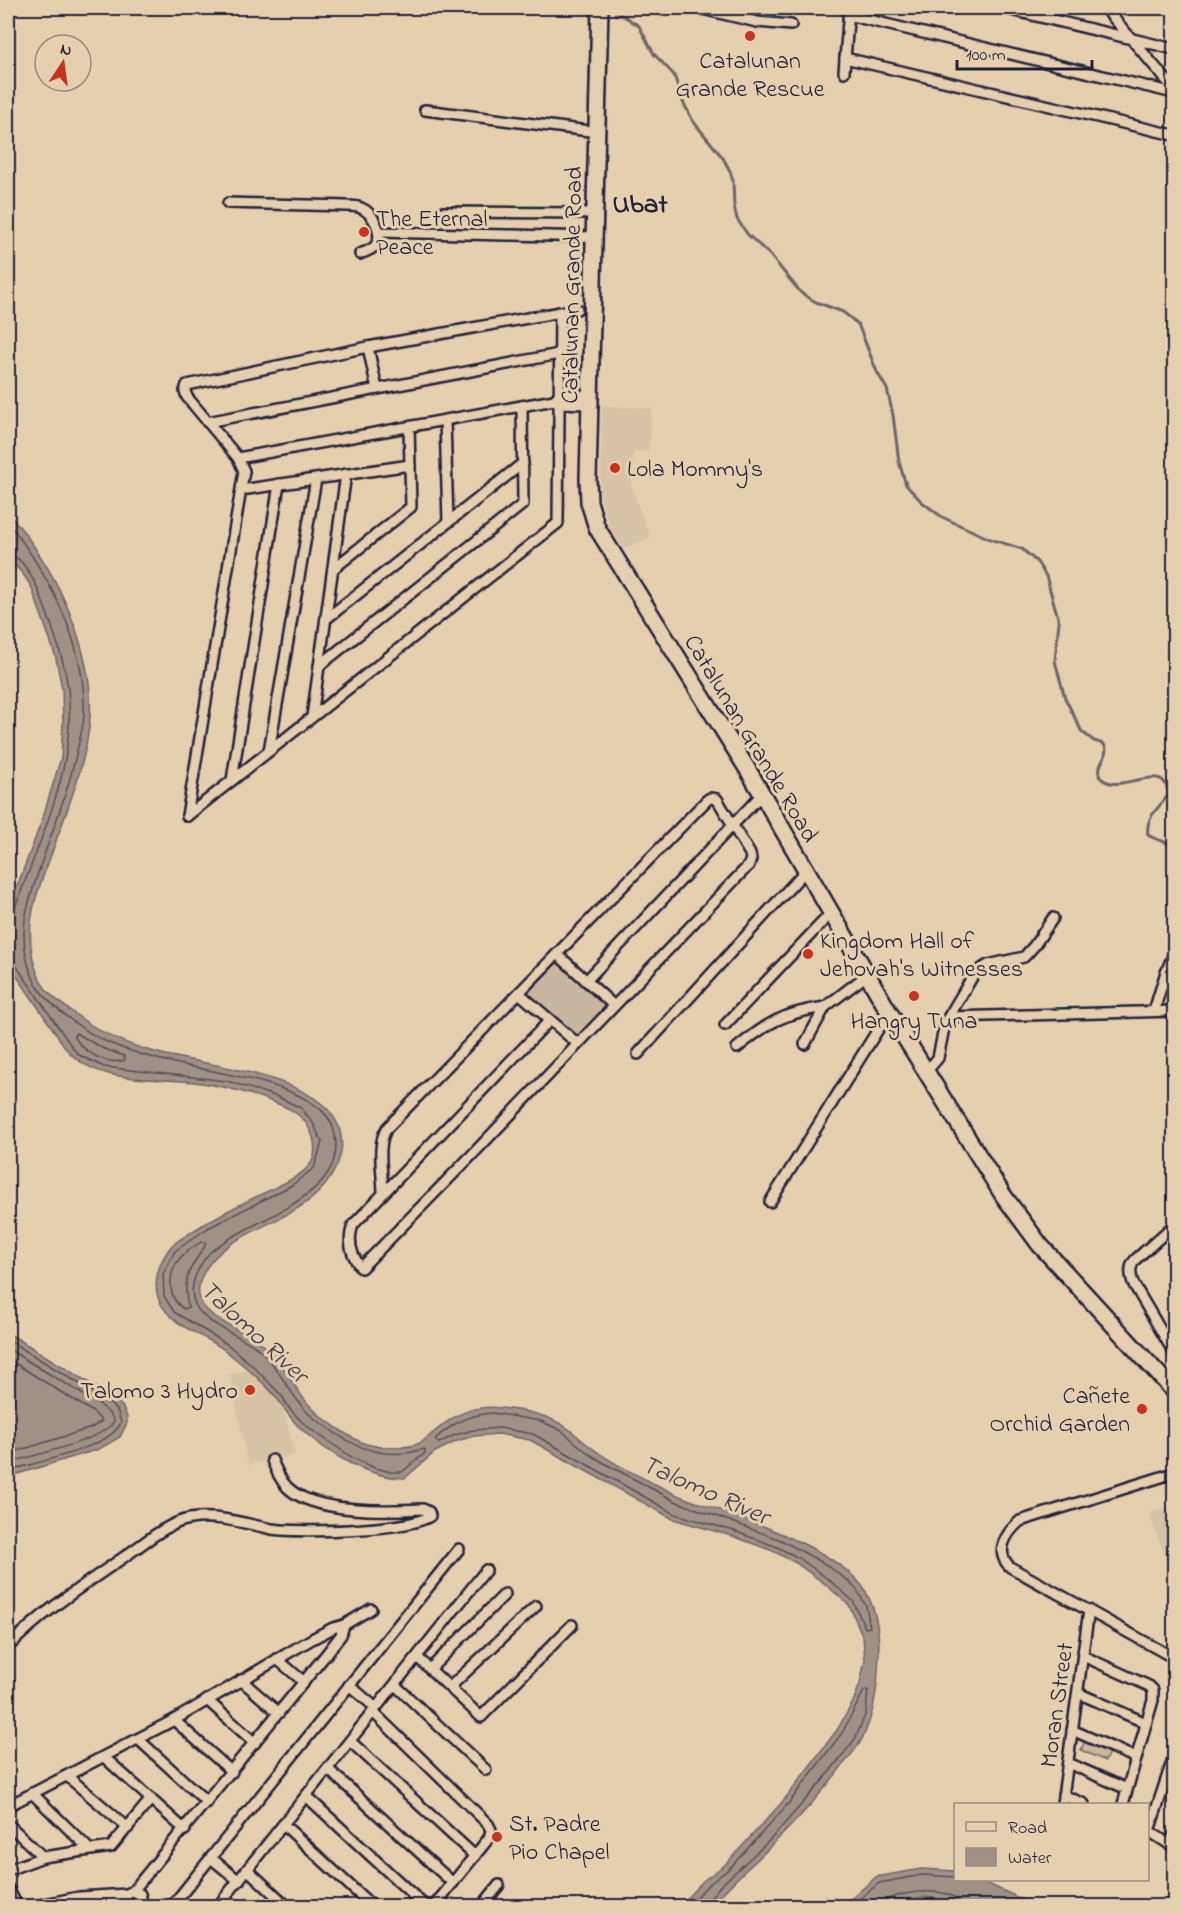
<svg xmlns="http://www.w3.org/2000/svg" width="1182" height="1914" viewBox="0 0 1182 1914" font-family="'Indie Flower',sans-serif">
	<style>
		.built { fill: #d8c2a6 }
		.green { fill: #c9b69e; stroke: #766c6c; stroke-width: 1.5 }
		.water { fill: #a09186; stroke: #6e6568; stroke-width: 1.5 }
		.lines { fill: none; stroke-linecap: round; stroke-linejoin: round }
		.shore { stroke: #544e59; stroke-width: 1.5 }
		.stream { stroke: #6e6568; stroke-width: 3 }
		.street-casing { stroke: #22223b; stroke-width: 14 }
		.primary-casing { stroke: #22223b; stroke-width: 20 }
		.street { stroke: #e6cfaf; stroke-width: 9 }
		.primary { stroke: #e6cfaf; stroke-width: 15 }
		.poi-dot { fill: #c8321e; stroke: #e6cfaf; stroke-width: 2 }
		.labels { text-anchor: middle; stroke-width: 6; stroke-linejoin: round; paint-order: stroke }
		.poi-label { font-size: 24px; fill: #22223b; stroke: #e6cfaf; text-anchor: start }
		.street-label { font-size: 24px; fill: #22223b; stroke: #e6cfaf }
		.water-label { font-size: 26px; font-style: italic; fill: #423e4e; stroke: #e6cfaf }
		.quarter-label { font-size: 27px; font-weight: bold; fill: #22223b; stroke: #e6cfaf }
	</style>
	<rect width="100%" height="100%" fill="#e6cfaf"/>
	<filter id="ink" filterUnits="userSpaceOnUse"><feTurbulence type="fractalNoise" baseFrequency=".0167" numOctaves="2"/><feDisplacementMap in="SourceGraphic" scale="12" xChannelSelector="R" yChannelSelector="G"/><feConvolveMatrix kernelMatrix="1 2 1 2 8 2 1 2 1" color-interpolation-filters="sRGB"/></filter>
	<g filter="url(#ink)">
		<g class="built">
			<polygon points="602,406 652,408 649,452 634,451 631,486 650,537 624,549 611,529 600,497"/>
			<polygon points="249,1370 278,1400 284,1411 295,1455 248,1465 230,1374"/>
			<polygon points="1174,1505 1174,1583 1149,1513"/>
		</g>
		<g class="green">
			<polygon points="556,961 606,1006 576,1038 525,994"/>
			<polygon points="1088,1733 1113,1744 1105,1761 1081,1750"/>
		</g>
		<g class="water">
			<path d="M8,512C17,524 27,535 35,548C66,593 94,662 90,717C87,763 65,815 50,858C42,879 33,901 31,923C29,941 32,963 40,979C46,993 59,1002 71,1011C97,1031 119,1042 151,1051C199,1066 326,1073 340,1131C343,1144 342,1152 337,1164C314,1226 226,1222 202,1276C197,1287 197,1298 205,1308C220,1325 245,1330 262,1344C284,1360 292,1387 310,1406C322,1419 350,1438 366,1444C381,1448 408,1450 422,1442C423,1441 438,1429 439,1428C458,1412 477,1405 501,1408C523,1410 547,1414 566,1427C575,1433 583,1442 592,1448C616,1466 645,1479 671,1492C688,1501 706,1505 724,1511C764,1526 836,1552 862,1586C875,1604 879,1629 879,1651C878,1680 876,1712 862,1739C857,1749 849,1757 842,1766C822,1793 799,1818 775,1842C754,1864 730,1882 712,1906H679L704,1880L726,1864L784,1800L837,1730L853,1702L860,1684L865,1660L863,1637L849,1605L825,1584L796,1563L773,1551L732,1536L673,1519L530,1440L499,1434L474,1436L457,1441L435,1452L405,1478C367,1478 325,1452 298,1426C290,1418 285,1410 279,1401C265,1382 244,1366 226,1351C204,1334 171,1327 159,1300C152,1283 159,1263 169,1249C173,1243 181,1239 187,1235C212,1218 239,1205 266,1192C280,1185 298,1178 309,1166C318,1155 315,1139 309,1128C300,1111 282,1105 265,1099C242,1091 219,1085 195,1082C153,1077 98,1085 67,1050L8,963V911L42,820L61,758L63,723L62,689L56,658L47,631L31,586L23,574L8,558Z"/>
			<polygon points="8,1333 106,1393 122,1406 127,1417 127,1423 120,1437 99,1449 8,1477"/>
			<polygon points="921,1869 955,1871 956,1880 979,1880 1037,1906 961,1906 944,1900 926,1897 898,1901 886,1906 843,1906 876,1877"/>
		</g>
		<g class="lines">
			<g class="shore">
				<path d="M8,522C50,577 87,645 84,716C83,727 80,739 77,750C69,788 55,824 42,861C36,880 28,900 25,920C22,941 26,969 38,987C50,1007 85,1032 107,1042C130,1052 155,1059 179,1064C217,1073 319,1085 333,1127C355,1196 253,1217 214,1249C206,1255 199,1267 195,1277C192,1285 191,1295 195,1304C204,1326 245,1336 261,1351C280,1369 289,1393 306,1411C312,1418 321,1423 328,1428C352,1446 381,1458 412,1452C416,1451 420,1450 425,1449V1453L402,1472H391L375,1468L353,1458L316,1433L301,1421L289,1408L282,1396L253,1366L227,1344L174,1312L164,1296L163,1274L175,1251L208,1228L292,1185L314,1168L322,1142L313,1123L301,1108L278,1097L227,1081L104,1067L79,1055L72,1047L15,964L8,961"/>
				<path d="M8,554C24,556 37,586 42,600C53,628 64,658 68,688C77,766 42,834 16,905L12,909L8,910"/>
				<path d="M76,1033L102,1048L124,1056L125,1060C107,1066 84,1053 74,1036Z"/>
				<path d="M201,1242H205V1246C189,1269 182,1278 188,1307L184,1309C166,1298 168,1271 181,1257C186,1251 195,1246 201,1242Z"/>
				<path d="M8,1340L103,1398L117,1410L121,1422C114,1447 33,1463 8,1471"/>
				<path d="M8,1349L99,1404L111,1415L114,1421C105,1440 30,1456 8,1463"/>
				<polyline points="8,1359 93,1412 102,1421 91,1428 8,1454"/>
				<path d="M493,1413L541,1421L562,1431L589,1454L606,1464L675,1501L781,1540L825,1564L847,1580L857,1590L866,1606L870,1627L865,1628L853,1601L828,1579L799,1558L775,1546L734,1531L675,1514L533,1434L500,1428L473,1430L455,1435L439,1443L436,1441V1438C454,1423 469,1414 493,1413Z"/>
				<polyline points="687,1906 708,1885 730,1868 788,1804 842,1733 864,1691 868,1690 866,1713 855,1739 824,1779 770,1840 720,1886 708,1901 707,1906"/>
				<polyline points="851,1906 879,1883 922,1875 956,1877"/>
				<path d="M885,1906L887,1900C900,1891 958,1885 960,1906"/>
			</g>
			<g class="stream">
				<polyline points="575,8 583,10"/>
				<path d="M615,14L624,16L639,26L654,54L674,75L683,102L693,121L723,158L730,171L733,181L734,206L737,219L748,235L770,255L801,293L816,302L843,312L858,324L877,372L887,389L893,415L899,462L906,485L922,502L942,517L990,539L1022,549L1037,562L1046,576L1059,621L1055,661L1065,698L1082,732L1094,741L1104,744L1106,749L1105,756L1100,766L1099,776C1117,800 1167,755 1168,795C1159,809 1145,816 1148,835C1157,841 1168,840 1174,850"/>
			</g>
			<defs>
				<g id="street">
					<polyline points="698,8 757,22 791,25"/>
					<polyline points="1003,8 1174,49"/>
					<polyline points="1105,8 1174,89"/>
					<polyline points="848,15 1174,93"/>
					<polyline points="845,58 1174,135"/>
					<polyline points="844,72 849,8"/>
					<polyline points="425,110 597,132"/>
					<path d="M228,203L347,206C351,206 357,206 361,208C373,213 384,233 376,245C372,250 365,252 360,254"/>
					<polyline points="442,212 595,213"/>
					<polyline points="378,232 594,237"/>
					<polyline points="368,347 377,389"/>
					<polyline points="554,400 559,403 590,404"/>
					<polyline points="445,420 448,522"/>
					<polyline points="207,422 559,354"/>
					<polyline points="238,458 554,400 559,395 590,396"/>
					<polyline points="241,490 410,465"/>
					<polyline points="333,569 411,507 409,427"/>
					<polyline points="326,619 523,463"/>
					<polyline points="319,666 523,504 522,406"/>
					<polyline points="312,717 346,474"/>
					<polyline points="269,751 316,479"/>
					<polyline points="232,780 279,484"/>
					<polyline points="187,816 244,471 238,458 187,397 185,391 187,385 368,347 577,309"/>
					<polyline points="187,816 558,523 560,312"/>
					<polyline points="557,954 613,1005"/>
					<polyline points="586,981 762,794"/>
					<polyline points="519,993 578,1044"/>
					<polyline points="1154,1011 1165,975 1174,953"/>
					<polyline points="949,1017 1174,1011"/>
					<polyline points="725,1025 831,913"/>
					<polyline points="805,1044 825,1007 867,975"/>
					<path d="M737,1048C768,1022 784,1013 825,1007"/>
					<polyline points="638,1054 806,870"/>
					<polyline points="926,1072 938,1058 945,1023 974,974 988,965 1024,957 1034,946 1053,918"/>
					<path d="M383,1194C383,1174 376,1144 387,1128L707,800L710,798L717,799L750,854L751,859L749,865L471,1156L361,1268C351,1255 347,1241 353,1225L550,1020"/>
					<polyline points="770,1202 889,1012"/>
					<path d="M1174,1225L1136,1259C1129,1266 1130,1273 1133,1283L1174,1353"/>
					<path d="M1174,1473L1020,1521C1006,1533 994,1552 1010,1567L1174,1658"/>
					<path d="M8,1647C43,1611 85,1584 127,1555C146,1542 167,1523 190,1519C217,1514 245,1524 272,1529C300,1533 408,1531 430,1516L429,1512L423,1509C388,1511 316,1514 288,1488C280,1480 276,1470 272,1460"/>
					<polyline points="1083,1656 1149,1686 1153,1690 1153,1700 1123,1804"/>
					<polyline points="417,1657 481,1717 572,1625"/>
					<polyline points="277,1659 304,1682"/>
					<polyline points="430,1669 505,1594"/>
					<polyline points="241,1680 279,1713"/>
					<polyline points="349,1685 376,1708"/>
					<polyline points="395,1685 486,1770"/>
					<polyline points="450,1687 536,1606"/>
					<polyline points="1078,1693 1146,1723"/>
					<polyline points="207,1700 255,1743"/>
					<polyline points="373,1712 488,1824 491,1830 489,1838 434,1906"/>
					<polyline points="174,1720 232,1772"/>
					<polyline points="1072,1730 1136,1758"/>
					<polyline points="138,1739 207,1802"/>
					<polyline points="350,1741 475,1856"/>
					<polyline points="1174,1756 1149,1831 1169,1844 1174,1835"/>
					<polyline points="104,1757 185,1830"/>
					<polyline points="1068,1763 1127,1789"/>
					<polyline points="328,1769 453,1883"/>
					<polyline points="67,1776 128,1828"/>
					<polyline points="32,1793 90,1850"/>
					<polyline points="1063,1795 1084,1804"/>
					<polyline points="306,1796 425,1906"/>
					<polyline points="1062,1804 1089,1610"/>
					<polyline points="8,1806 174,1720 312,1639 333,1628 344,1625 371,1609"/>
					<polyline points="8,1824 43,1857"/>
					<polyline points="284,1825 372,1906"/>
					<polyline points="211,1858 239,1881"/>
					<polyline points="8,1870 43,1857 111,1847 151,1799"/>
					<polyline points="248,1870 287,1906"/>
					<polyline points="8,1888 17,1906"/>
					<polyline points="133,1891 140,1894 142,1901 139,1906"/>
					<polyline points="225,1898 234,1906"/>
					<polyline points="125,1902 127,1894 133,1891 328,1652 341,1635 344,1625"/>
					<polyline points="34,1906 79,1897 127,1894"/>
					<polyline points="72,1906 125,1902"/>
					<polyline points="172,1906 459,1549"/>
					<polyline points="218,1906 486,1570"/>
					<polyline points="482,1906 499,1885"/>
					<polyline points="1172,1906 1174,1902"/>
				</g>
				<polyline id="primary" points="600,8 588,479 589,502 597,528 748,770 889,1012 1003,1195 1040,1245 1174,1391"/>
			</defs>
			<use href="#street" class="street-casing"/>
			<use href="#primary" class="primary-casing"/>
			<use href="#street" class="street"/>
			<use href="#primary" class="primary"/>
		</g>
	</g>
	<g class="poi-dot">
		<circle cx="750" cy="36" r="6"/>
		<circle cx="364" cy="232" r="6"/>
		<circle cx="615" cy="468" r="6"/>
		<circle cx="808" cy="954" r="6"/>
		<circle cx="914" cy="996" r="6"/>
		<circle cx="250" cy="1390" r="6"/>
		<circle cx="1142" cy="1409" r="6"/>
		<circle cx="497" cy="1837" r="6"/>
	</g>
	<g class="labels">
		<g class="poi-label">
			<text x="750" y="68" text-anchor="middle">Catalunan<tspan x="750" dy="28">Grande Rescue</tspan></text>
			<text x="376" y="226">The Eternal<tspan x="376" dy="28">Peace</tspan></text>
			<text x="627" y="476">Lola Mommy's</text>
			<text x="820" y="948">Kingdom Hall of<tspan x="820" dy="28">Jehovah's Witnesses</tspan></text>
			<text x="914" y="1028" text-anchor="middle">Hangry Tuna</text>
			<text x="238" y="1398" text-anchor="end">Talomo 3 Hydro</text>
			<text x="1130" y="1403" text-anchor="end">Cañete<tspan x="1130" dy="28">Orchid Garden</tspan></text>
			<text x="509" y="1831">St. Padre<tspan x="509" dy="28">Pio Chapel</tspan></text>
		</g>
		<g class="street-label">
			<text transform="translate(571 285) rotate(-89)" y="8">Catalunan Grande Road</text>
			<text transform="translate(752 738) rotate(59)" y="8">Catalunan Grande Road</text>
			<text transform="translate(1056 1705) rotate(-82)" y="8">Moran Street</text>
		</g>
		<g class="water-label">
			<text transform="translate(255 1331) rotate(43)" y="9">Talomo River</text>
			<text transform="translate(706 1489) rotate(24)" y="9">Talomo River</text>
		</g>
		<g class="quarter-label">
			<text x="640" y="212">Ubat</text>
		</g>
	</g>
	<rect width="1182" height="1914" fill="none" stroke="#e6cfaf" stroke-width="30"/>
	<rect x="15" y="15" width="1152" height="1884" fill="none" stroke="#22223b" stroke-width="2" filter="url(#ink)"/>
	<rect x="954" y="1803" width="195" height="78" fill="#e6cfaf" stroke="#988a81" stroke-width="1.5"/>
	<rect x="966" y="1822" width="30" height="9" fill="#e6cfaf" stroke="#988a81" stroke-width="1.5"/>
	<text x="1008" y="1833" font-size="18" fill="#22223b">Road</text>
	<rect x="966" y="1848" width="30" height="18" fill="#a09186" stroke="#988a81" stroke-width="1.5"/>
	<text x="1008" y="1863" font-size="18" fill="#22223b">Water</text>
	<g transform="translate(63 63) rotate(13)"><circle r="28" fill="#e6cfaf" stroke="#988a81" stroke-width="1.5"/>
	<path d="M0-4.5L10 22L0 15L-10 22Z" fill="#c8321e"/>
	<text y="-9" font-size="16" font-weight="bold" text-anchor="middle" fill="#22223b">N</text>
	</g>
	<path d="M957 60v9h135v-9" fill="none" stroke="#22223b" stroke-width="3"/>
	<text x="966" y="60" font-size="18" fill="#22223b" stroke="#e6cfaf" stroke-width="4.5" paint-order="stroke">100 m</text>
</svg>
